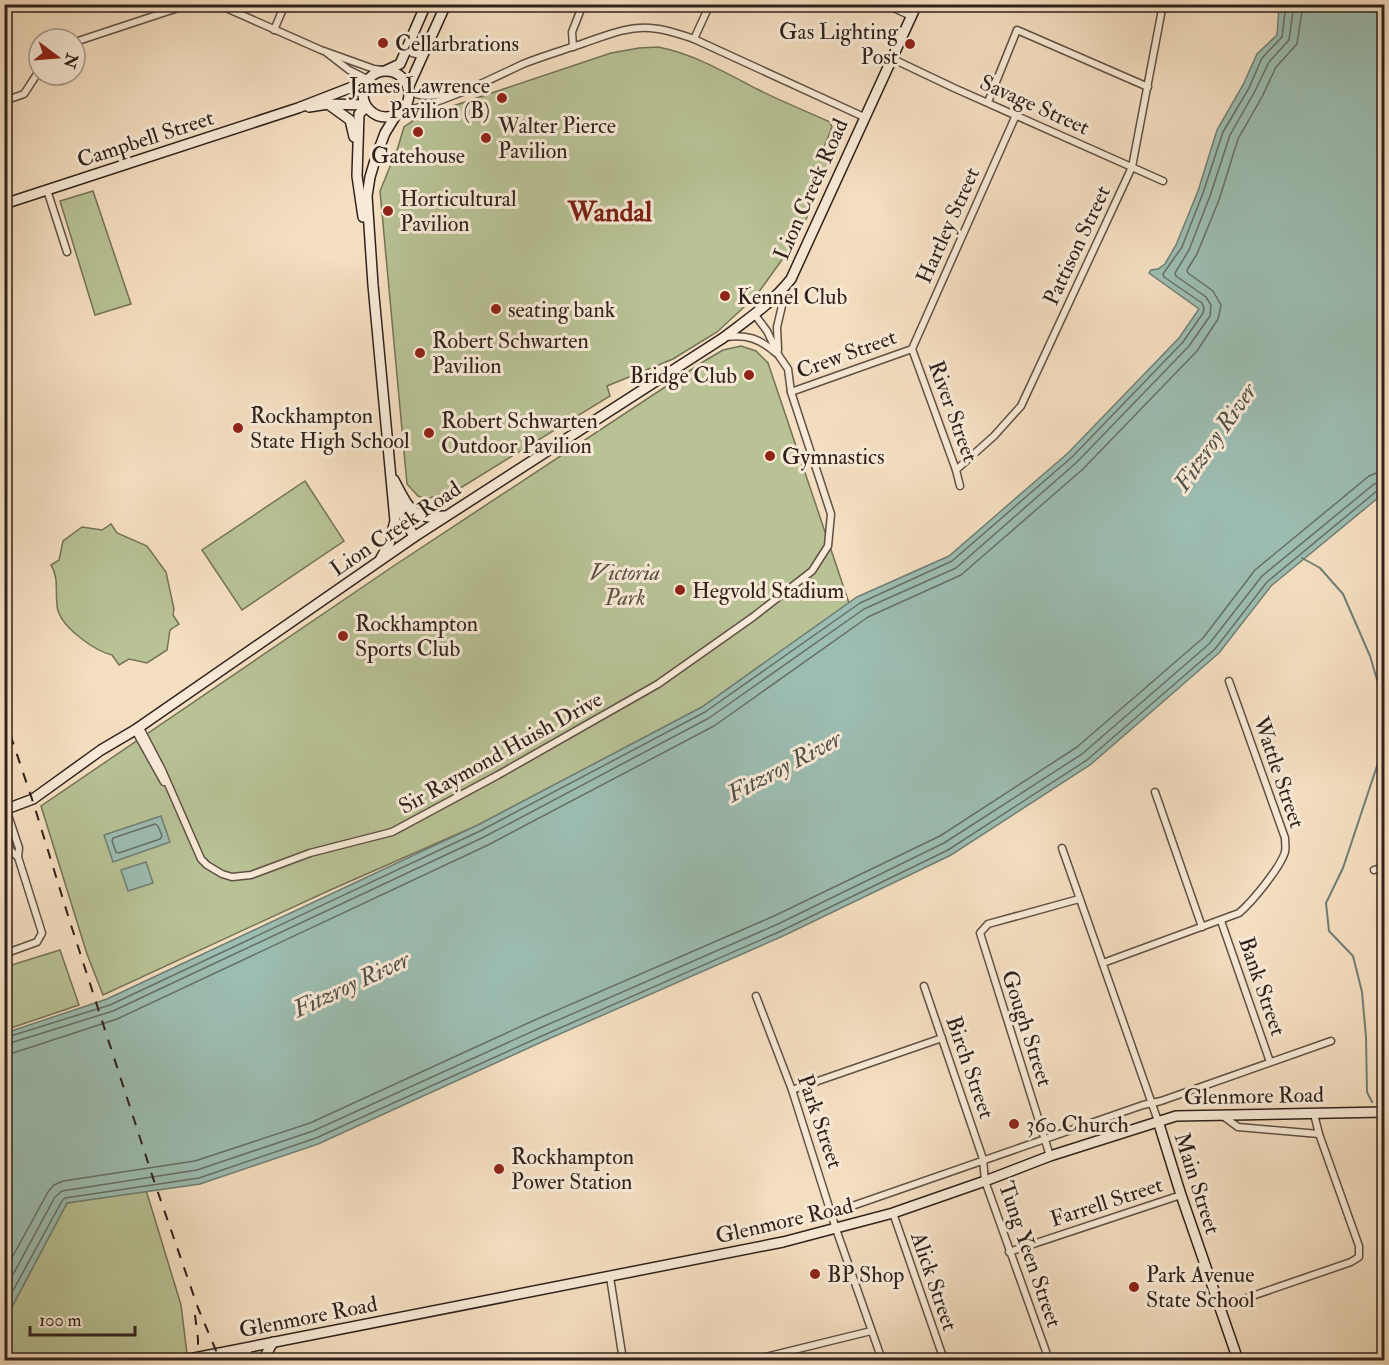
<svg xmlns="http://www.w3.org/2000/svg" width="1389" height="1365" viewBox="0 0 1389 1365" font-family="'IM FELL Double Pica',serif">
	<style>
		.green { fill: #b8c295; stroke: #747258; stroke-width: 1.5 }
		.water { fill: #9cbdb1; stroke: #707f75; stroke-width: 1.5 }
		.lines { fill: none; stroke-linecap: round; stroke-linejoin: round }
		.shore { stroke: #666f66; stroke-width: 1.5 }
		.stream { stroke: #707f75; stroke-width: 2 }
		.street-casing { stroke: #605045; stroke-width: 9 }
		.secondary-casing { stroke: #2f211c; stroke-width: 12 }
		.street { stroke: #f8ead7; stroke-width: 6 }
		.secondary { stroke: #f8ead7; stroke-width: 9 }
		.rail { stroke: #2f211c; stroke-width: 2; stroke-dasharray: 10 10; stroke-linecap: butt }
		.poi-dot { fill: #8f2418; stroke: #f8ead7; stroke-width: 2 }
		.labels { text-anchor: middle; stroke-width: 6; stroke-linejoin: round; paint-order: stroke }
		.poi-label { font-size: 22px; fill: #2f211c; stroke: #f8ead7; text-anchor: start }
		.street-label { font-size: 22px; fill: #2f211c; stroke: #f8ead7 }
		.park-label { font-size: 22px; font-style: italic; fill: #585140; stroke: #f8ead7 }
		.water-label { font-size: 24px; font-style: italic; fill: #505049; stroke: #f8ead7 }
		.district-label { font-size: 28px; font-weight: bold; fill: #7a1f14; stroke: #f8ead7 }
	</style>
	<rect width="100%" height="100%" fill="#f5dfc1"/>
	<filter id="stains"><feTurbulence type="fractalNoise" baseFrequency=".00333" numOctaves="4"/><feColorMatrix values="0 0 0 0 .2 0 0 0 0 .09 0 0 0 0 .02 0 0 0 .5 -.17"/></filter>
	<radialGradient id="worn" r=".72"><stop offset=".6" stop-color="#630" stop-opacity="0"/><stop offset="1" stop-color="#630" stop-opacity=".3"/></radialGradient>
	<g class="green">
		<path d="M658,47C694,54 724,72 757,89C780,101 806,111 830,122L832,127L824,147L833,156L799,236L756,296L717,332L673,359L607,386L610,396L462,487L427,499L418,496L407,484L380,191L398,147L404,127L417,118L611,53L639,48Z"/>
		<polygon points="93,191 131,304 95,315 60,201"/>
		<polygon points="741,346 756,351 768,363 849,603 702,707 478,825 328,891 103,995 87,954 41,806 392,567 706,360 723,350"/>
		<polygon points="305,481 344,541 242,610 202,550"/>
		<path d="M111,524L117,533L147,546L166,572L174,609L173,615L179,624L170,630L167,650L147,663L129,659L119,665L112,655C95,651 64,629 58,611C54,596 60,579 51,565L59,560L63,541L82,527L102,530Z"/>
		<polygon points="60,950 79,1005 5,1030 5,967"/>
		<polygon points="146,1190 181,1305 187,1354 166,1360 5,1360 5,1320 67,1203"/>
	</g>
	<g class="water">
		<polygon points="1282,4 1384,5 1384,493 1271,586 1219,653 1090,765 951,855 783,936 546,1040 318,1144 200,1184 67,1203 5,1320 5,1033 107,999 478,825 702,707 857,597 949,556 1068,453 1179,338 1199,309 1149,273 1151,270 1158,269 1165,264 1176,245 1198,191 1217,130 1243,85 1257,54 1277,35 1279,8"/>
		<polygon points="161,816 170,842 113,862 104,835"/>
		<polygon points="146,862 153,883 128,891 121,870"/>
	</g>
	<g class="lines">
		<g class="shore">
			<polygon points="155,824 158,826 162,836 160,839 119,853 116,852 112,841 113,838"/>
			<polyline points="4,1038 110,1005 480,831 705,712 860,603 952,561 1072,457 1183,342 1203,313 1204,308 1202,303 1164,277 1163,274 1182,247 1203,193 1223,132 1249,88 1262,58 1282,37 1286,4"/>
			<polyline points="4,1045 113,1011 484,837 709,718 864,609 956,568 1077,462 1189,346 1210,316 1211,305 1206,297 1176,276 1175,273 1189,250 1210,196 1230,135 1255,91 1269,62 1289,40 1294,4"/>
			<polyline points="4,1054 13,1053 117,1019 488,845 714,726 868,617 961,575 1083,469 1197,351 1218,319 1221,305 1213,291 1188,273 1187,270 1197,254 1219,200 1238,139 1263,95 1276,67 1297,44 1303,4"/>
			<polyline points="4,1272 48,1192 54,1185 63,1181 195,1161 310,1123 537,1019 774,916 940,836 1077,747 1203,638 1255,570 1369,476 1376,473 1384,472"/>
			<polyline points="4,1291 55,1197 62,1191 197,1170 313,1131 540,1028 778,924 944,843 1082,754 1209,644 1262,576 1374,484 1384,481"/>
			<polyline points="4,1307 62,1201 65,1198 199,1178 316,1138 544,1035 781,931 948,850 1087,760 1215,649 1267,582 1378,490 1384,488"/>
		</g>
		<g class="stream">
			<polyline points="1302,558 1320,568 1343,594 1370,656 1383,700 1384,730"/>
			<polyline points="1372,1102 1367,1092 1366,1037 1362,992 1353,956 1329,931 1326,903 1343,868 1384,745"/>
		</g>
		<defs>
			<g id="street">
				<polyline points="217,4 321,50 374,69 383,70"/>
				<polyline points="885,4 911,16"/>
				<polyline points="274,30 285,4"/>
				<polyline points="694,39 710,4"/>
				<polyline points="75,42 190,4"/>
				<polyline points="408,46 412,53 422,56"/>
				<polyline points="573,47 572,32 583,4"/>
				<polyline points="327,53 349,70 367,79"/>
				<polyline points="893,59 954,88 1163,181"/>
				<path d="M409,91C426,100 437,94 455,92"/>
				<polyline points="4,101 24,94 39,71"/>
				<polyline points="988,102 1017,30 1148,87"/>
				<path d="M400,112C443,103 483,83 523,64C543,56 564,50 584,43C605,36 627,26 650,28C665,29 680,34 694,39L864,117"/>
				<polyline points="47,190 67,252"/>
				<path d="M726,337C747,334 760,339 776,353"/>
				<polyline points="912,349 1016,115"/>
				<polyline points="912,349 956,470 960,486"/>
				<polyline points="778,350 777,327 785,293 782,290"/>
				<polyline points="791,392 912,349"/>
				<polyline points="956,470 994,436 1021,406 1132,167 1163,4"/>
				<polyline points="139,726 162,770 201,859 207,865 222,874 232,877 251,875 310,853 392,832 498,775 658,684 753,617 812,571 828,546 831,514 791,392 788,369 779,356 767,331 755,315"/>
				<polyline points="135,730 164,782"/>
				<polyline points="1155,792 1202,927"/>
				<polyline points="4,830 11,851 18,857"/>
				<polyline points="1062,848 1158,1121"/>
				<polyline points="1374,870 1384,867"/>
				<polyline points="1221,921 1270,1062"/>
				<polyline points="4,954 37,942 42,933 18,857 19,848 6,809"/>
				<path d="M1103,963L1239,913C1252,902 1280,868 1285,852C1286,847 1285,843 1285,838L1229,681"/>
				<polyline points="924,986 983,1159 985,1181 1049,1360"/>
				<polyline points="756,996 792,1090 836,1229 882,1360"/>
				<polyline points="792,1090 942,1038"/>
				<polyline points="1223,1116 1238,1127 1319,1134"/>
				<polyline points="1050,1156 980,933 988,924 1079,899"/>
				<polyline points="832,1213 1143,1105 1161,1101 1331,1041"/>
				<polyline points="893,1213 944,1360"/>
				<polyline points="1009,1252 1181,1195"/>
				<polyline points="610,1277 623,1360"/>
				<polyline points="1220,1307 1351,1262 1359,1257 1359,1246 1319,1134 1314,1114"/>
				<polyline points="246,1348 252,1360"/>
				<polyline points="753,1360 871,1331"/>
			</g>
			<g id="secondary">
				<polyline points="387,70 400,64 426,4"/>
				<circle cx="386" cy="94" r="23"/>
				<polyline points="408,88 446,4"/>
				<polyline points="328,104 350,120 354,137"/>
				<polyline points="309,107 328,104 365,105"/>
				<polyline points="4,204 298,108 365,82"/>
				<polyline points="363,217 357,176 359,114 366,107"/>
				<path d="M394,480C407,505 412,522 444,516"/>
				<polyline points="397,495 402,513 414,537"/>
				<polyline points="381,558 389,544 395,521 373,285 367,196 370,177 376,157 385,133 396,115"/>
				<path d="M4,810L33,799L101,750L135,730L414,537L723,338C748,319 772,303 791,279L917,4"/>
				<polyline points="1158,1121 1181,1195 1238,1360"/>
				<polyline points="184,1360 783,1242 893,1213 985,1181 1050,1156 1176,1116 1384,1112"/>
				<polyline points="263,1360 273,1342"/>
			</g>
		</defs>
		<use href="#street" class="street-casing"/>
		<use href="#secondary" class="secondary-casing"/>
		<use href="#street" class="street"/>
		<use href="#secondary" class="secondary"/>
		<g class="rail">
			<polyline points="4,716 34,805 70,922 153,1178 198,1308 220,1360"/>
			<polyline points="195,1315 198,1339 198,1360"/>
		</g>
	</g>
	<g class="poi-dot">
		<circle cx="383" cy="43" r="6"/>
		<circle cx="910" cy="44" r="6"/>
		<circle cx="502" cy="98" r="6"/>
		<circle cx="418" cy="132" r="6"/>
		<circle cx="486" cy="138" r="6"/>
		<circle cx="388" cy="211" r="6"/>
		<circle cx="725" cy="296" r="6"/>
		<circle cx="496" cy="309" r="6"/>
		<circle cx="420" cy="353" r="6"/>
		<circle cx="749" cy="375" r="6"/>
		<circle cx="238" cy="428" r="6"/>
		<circle cx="429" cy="433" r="6"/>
		<circle cx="770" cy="456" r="6"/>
		<circle cx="680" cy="590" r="6"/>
		<circle cx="343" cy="636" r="6"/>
		<circle cx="1014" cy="1124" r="6"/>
		<circle cx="499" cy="1169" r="6"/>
		<circle cx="815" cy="1274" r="6"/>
		<circle cx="1134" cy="1287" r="6"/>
	</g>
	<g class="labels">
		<g class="poi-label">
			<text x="898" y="39" text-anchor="end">Gas Lighting<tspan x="898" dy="25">Post</tspan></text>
			<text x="395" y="51">Cellarbrations</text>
			<text x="490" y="93" text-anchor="end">James Lawrence<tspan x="490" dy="25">Pavilion (B)</tspan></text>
			<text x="498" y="133">Walter Pierce<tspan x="498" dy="25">Pavilion</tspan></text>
			<text x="418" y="163" text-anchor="middle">Gatehouse</text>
			<text x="400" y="206">Horticultural<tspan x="400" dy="25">Pavilion</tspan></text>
			<text x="737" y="304">Kennel Club</text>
			<text x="508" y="317">seating bank</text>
			<text x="432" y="348">Robert Schwarten<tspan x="432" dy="25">Pavilion</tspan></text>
			<text x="737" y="383" text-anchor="end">Bridge Club</text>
			<text x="250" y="423">Rockhampton<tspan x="250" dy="25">State High School</tspan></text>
			<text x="441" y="428">Robert Schwarten<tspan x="441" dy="25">Outdoor Pavilion</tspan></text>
			<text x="782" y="464">Gymnastics</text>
			<text x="692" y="598">Hegvold Stadium</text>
			<text x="355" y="631">Rockhampton<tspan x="355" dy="25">Sports Club</tspan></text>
			<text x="1026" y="1132">360 Church</text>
			<text x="511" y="1164">Rockhampton<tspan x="511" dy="25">Power Station</tspan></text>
			<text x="827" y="1282">BP Shop</text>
			<text x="1146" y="1282">Park Avenue<tspan x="1146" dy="25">State School</tspan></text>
		</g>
		<g class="street-label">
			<text transform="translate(1035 104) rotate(24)" y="8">Savage Street</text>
			<text transform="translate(145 138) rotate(-18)" y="8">Campbell Street</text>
			<text transform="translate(810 189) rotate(-66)" y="8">Lion Creek Road</text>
			<text transform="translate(947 225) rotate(-66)" y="8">Hartley Street</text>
			<text transform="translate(1076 245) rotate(-65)" y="8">Pattison Street</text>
			<text transform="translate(846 353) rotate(-20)" y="8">Crew Street</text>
			<text transform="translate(954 411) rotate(70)" y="8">River Street</text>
			<text transform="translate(395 528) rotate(-34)" y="8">Lion Creek Road</text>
			<text transform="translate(500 752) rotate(-29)" y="8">Sir Raymond Huish Drive</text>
			<text transform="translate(1280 772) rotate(71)" y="8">Wattle Street</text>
			<text transform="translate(1263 986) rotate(71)" y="8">Bank Street</text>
			<text transform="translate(1028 1028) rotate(72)" y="8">Gough Street</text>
			<text transform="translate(971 1067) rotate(71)" y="8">Birch Street</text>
			<text transform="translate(1254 1095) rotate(-1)" y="8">Glenmore Road</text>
			<text transform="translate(821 1121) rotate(71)" y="8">Park Street</text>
			<text transform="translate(1198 1183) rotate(72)" y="8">Main Street</text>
			<text transform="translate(1106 1201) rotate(-18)" y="8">Farrell Street</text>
			<text transform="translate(784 1220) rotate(-13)" y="8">Glenmore Road</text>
			<text transform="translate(1031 1254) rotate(71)" y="8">Tung Yeen Street</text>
			<text transform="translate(935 1281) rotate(71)" y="8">Alick Street</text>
			<text transform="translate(308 1316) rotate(-11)" y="8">Glenmore Road</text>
		</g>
		<g class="park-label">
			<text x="625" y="580">Victoria<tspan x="625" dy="25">Park</tspan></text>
		</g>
		<g class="water-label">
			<text transform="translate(1215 437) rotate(-55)" y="8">Fitzroy River</text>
			<text transform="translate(784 766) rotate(-28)" y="8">Fitzroy River</text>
			<text transform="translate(351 984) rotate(-25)" y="8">Fitzroy River</text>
		</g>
		<g class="district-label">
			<text x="610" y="221">Wandal</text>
		</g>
	</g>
	<rect width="1389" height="1365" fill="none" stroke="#f5dfc1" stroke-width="24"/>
	<rect x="6" y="6" width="1377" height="1353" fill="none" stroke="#2f211c" stroke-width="3"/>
	<rect x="12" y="12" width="1365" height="1341" fill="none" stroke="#2f211c" stroke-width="1.5"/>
	<g transform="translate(57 57) rotate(106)"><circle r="28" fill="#f8ead7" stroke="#a89a8c" stroke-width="1.5"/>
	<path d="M0-4.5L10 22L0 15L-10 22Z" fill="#8f2418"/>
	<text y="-9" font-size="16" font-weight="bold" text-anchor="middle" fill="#2f211c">N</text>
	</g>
	<path d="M30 1326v9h105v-9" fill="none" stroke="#2f211c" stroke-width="3"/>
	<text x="39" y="1326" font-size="18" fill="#2f211c" stroke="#f8ead7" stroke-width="4.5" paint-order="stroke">100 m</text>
	<rect width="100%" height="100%" filter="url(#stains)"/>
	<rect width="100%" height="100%" fill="url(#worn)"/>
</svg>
